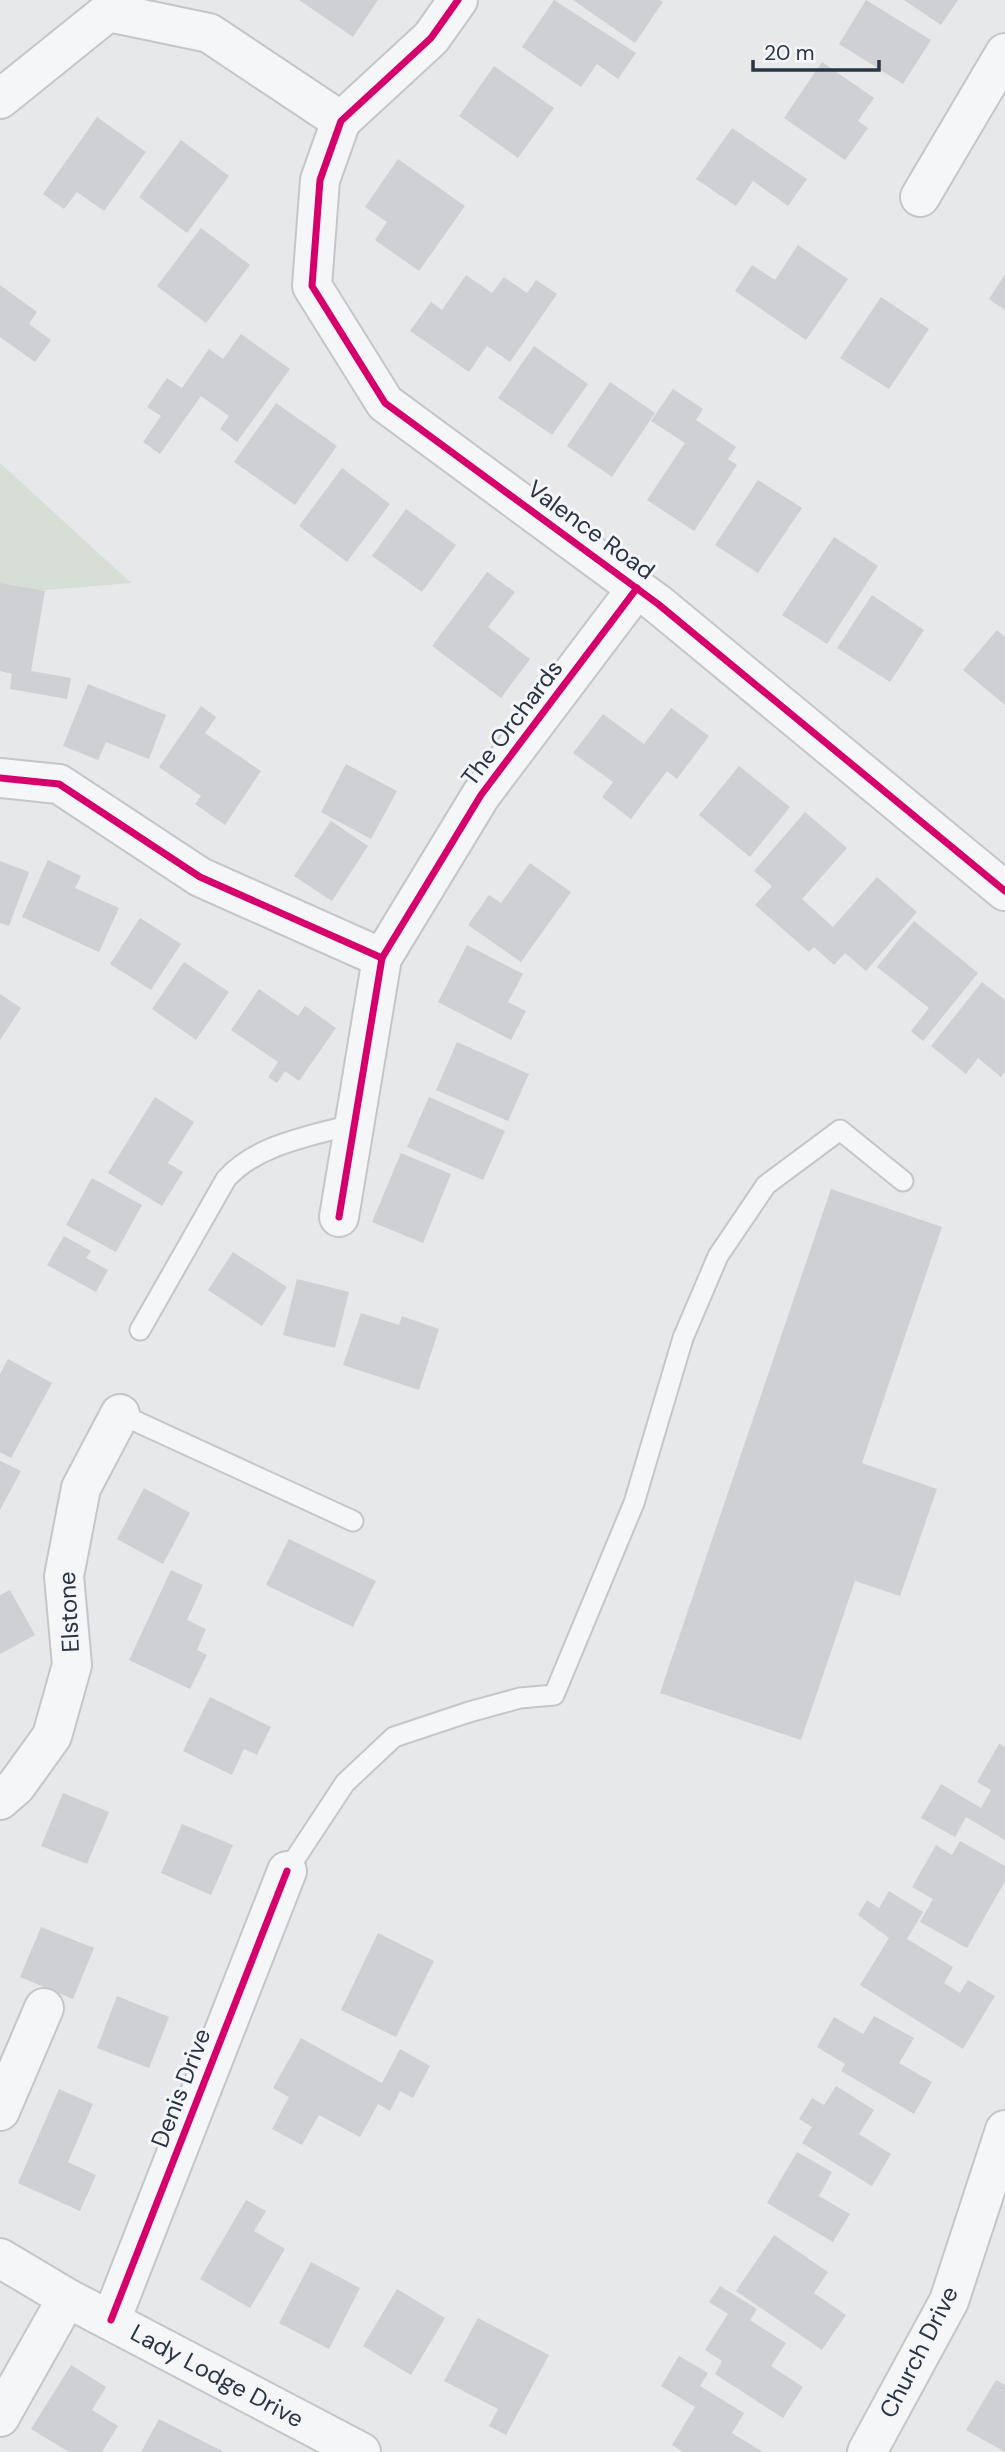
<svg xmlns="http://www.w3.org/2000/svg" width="1005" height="2452" viewBox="0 0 1005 2452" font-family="'DM Sans',sans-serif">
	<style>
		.green { fill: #d6ded6 }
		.building { fill: #ced0d3 }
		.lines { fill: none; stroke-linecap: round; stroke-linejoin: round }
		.service-casing { stroke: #c4c6c8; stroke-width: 23 }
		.minor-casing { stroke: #c4c6c8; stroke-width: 42 }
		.service { stroke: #f5f6f7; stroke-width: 19 }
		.minor { stroke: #f5f6f7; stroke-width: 38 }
		.cycleway-casing { stroke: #f4f6f9; stroke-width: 11 }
		.cycleway { stroke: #d6006c; stroke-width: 7 }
		.labels { text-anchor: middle; stroke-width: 6; stroke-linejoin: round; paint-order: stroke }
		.street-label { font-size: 24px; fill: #2b3445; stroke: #f4f6f9 }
	</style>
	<rect width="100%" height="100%" fill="#e6e8ea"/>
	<polygon class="green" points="0,463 131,583 0,594"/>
	<g class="building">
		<polygon points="299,0 378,0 353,37"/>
		<polygon points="554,0 636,53 618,79 597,64 581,87 522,47"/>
		<polygon points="573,0 660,0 663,2 635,43"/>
		<polygon points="866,0 931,40 903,84 839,44"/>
		<polygon points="904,0 958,0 941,25"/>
		<polygon points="822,62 874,98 858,121 868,128 845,160 784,118"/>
		<polygon points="494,66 554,108 518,158 459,116"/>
		<polygon points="97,117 146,152 104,211 77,192 64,209 43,194"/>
		<polygon points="732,128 807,179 788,206 753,181 736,206 696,179"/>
		<polygon points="181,140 229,176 187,233 139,197"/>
		<polygon points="398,159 465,206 419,271 375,240 387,222 365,207"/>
		<polygon points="201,228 250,265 206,323 157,286"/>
		<polygon points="798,245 848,279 806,340 735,291 752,265 775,280"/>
		<polygon points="1005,274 1005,310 989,299"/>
		<polygon points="466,275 492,293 504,277 527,293 536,280 557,294 510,362 487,346 469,372 410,331 431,302 442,310"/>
		<polygon points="0,285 37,312 29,324 51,340 35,362 0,337"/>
		<polygon points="881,297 929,329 889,389 840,358"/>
		<polygon points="241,334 290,369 237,442 220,429 229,416 201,396 160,454 143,442 161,416 147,407 167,378 182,388 209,349 223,359"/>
		<polygon points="534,346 588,384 552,435 498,398"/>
		<polygon points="610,382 655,413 612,477 567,446"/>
		<polygon points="673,389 703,409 696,420 736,447 728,459 737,465 694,531 647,500 685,443 651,421"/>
		<polygon points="276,403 337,446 295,505 234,462"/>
		<polygon points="342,468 390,504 347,562 299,526"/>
		<polygon points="758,480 802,508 758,573 715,545"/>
		<polygon points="406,509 456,545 422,592 372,556"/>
		<polygon points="834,537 878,566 827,644 782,615"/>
		<polygon points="487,572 515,592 488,627 530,659 501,698 432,646"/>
		<polygon points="0,583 45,591 31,671 71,678 67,699 10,689 12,674 0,671"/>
		<polygon points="872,595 924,630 890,682 837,648"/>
		<polygon points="997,630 1005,637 1005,705 963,670"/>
		<polygon points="88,684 166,715 149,759 106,742 98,760 63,746"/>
		<polygon points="201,706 216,717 205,733 261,771 225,825 195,804 201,796 159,767"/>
		<polygon points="671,708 709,736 677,779 667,771 631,819 602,797 613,782 573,753 603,714 644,744"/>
		<polygon points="346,764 397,791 371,839 321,812"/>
		<polygon points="739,766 790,807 750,857 699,815"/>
		<polygon points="805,812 847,848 802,899 833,927 877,877 917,912 866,971 845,953 834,965 814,947 809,952 755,905 772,886 754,871"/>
		<polygon points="331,821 368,846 332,901 294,876"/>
		<polygon points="48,860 81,876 75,888 119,908 99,952 22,917"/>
		<polygon points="0,861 29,872 9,926 0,923"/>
		<polygon points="530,863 571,892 521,962 468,925 489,895 501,903"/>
		<polygon points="140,918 181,944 151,990 110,964"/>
		<polygon points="914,921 978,973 923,1041 911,1031 929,1008 877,967"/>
		<polygon points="467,945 523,974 508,1002 526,1011 511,1040 438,1002"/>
		<polygon points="184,962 229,992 196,1040 152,1009"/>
		<polygon points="982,982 1005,1000 1005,1072 1001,1077 978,1058 966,1074 931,1046"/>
		<polygon points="259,989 298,1016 305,1006 336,1028 299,1081 285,1071 277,1083 268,1077 278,1062 231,1030"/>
		<polygon points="0,994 21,1008 0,1040"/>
		<polygon points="457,1042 529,1074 508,1121 436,1090"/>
		<polygon points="155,1097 194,1122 168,1163 183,1172 162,1206 108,1173"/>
		<polygon points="429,1097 505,1131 483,1180 407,1147"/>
		<polygon points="401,1153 451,1174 423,1243 372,1222"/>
		<polygon points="92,1178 142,1205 116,1252 66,1225"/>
		<polygon points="831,1189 942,1227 862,1463 937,1489 900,1596 855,1581 801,1740 660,1693"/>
		<polygon points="64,1236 91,1251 86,1258 108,1270 96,1292 47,1265"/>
		<polygon points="233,1252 287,1287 262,1326 208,1290"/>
		<polygon points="297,1279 349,1292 335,1348 283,1335"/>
		<polygon points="361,1313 399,1325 402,1316 439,1329 419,1390 343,1365"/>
		<polygon points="8,1359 52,1383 11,1458 0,1452 0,1374"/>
		<polygon points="0,1461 21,1471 0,1510"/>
		<polygon points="144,1488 190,1513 163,1564 117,1539"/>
		<polygon points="289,1539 376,1581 353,1627 266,1585"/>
		<polygon points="171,1570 203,1585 187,1620 206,1629 197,1650 207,1655 190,1689 129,1660"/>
		<polygon points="10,1590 35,1635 0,1654 0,1595"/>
		<polygon points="210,1697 271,1727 257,1755 244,1749 232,1775 183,1751"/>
		<polygon points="999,1744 1005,1747 1005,1840 966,1817 955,1837 921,1818 941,1784 981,1808 991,1790 977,1782"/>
		<polygon points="63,1793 109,1812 87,1864 41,1846"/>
		<polygon points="182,1824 233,1845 211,1895 161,1873"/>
		<polygon points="960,1841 1005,1866 1005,1881 967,1948 920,1922 933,1899 912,1887 936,1845 952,1855"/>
		<polygon points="889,1891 923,1912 907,1939 953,1967 944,1983 960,1993 968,1980 995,1996 963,2049 860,1985 889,1938 858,1915 867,1900 879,1908"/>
		<polygon points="41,1927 94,1948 73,1999 20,1977"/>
		<polygon points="378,1933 434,1961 396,2037 341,2010"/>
		<polygon points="117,1996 169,2017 149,2068 97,2048"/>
		<polygon points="874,2016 914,2038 899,2063 932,2082 914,2114 841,2071 845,2064 817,2047 834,2017 863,2034"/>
		<polygon points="301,2038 382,2083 400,2049 430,2066 413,2098 400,2091 390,2111 378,2104 360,2137 319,2115 302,2145 272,2129 289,2097 273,2088"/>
		<polygon points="836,2086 874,2110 859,2134 891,2154 872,2186 802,2143 812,2127 799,2119 812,2098 824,2105"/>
		<polygon points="59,2089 93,2104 68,2162 96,2175 80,2211 18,2183"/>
		<polygon points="797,2152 832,2172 819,2196 850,2214 833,2242 767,2203"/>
		<polygon points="246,2200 266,2211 254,2231 285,2249 250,2308 200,2279"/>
		<polygon points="774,2235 828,2272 814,2293 846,2315 822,2350 736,2291"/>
		<polygon points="311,2262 360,2288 329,2349 279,2323"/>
		<polygon points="720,2286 757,2309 750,2320 786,2343 771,2366 803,2387 783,2418 715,2374 722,2361 705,2350 728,2314 709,2302"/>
		<polygon points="397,2289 445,2318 411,2375 363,2346"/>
		<polygon points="478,2318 549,2355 506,2435 489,2426 498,2409 444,2381"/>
		<polygon points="679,2356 708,2373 700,2386 744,2413 732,2433 763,2452 683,2452 672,2445 695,2407 661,2386"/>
		<polygon points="71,2365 106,2387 92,2410 118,2426 102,2452 69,2452 31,2429"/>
		<polygon points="996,2380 1005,2385 1005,2452 966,2430"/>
		<polygon points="159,2419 224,2452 141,2452"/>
	</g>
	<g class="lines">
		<defs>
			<g id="service">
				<path d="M140,1330L226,1179C257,1144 309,1137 353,1124"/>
				<polyline points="120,1414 353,1521"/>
				<polyline points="287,1871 345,1783 394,1737 469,1712 520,1698 554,1695 634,1503 683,1338 718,1256 766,1185 840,1130 903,1181"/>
			</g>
			<g id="minor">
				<polyline points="458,0 431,38 341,121 320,180 312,286 385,403 658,604 1005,891"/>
				<polyline points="0,99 108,12 209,33 341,121"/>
				<polyline points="920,197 1005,53"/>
				<polyline points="0,778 59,784 200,877 382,958"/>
				<polyline points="339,1217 382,958 481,795 637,588"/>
				<polyline points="0,1800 16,1786 52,1736 72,1665 64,1576 81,1488 120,1414"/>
				<polyline points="0,2111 44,2008"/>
				<polyline points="0,2258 67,2298 361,2452"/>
				<polyline points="111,2320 287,1871"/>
				<polyline points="0,2417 67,2298"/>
				<polyline points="867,2452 949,2301 1005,2130"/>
			</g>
		</defs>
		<use href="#service" class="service-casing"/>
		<use href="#minor" class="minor-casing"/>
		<use href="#service" class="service"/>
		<use href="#minor" class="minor"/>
		<defs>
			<g id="cycleway">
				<polyline points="458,0 431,38 341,121 320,180 312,286 385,403 658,604 1005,891"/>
				<polyline points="0,778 59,784 200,877 382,958"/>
				<polyline points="339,1217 382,958 481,795 637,588"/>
				<polyline points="111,2320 287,1871"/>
			</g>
		</defs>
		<use href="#cycleway" class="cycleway-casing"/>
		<use href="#cycleway" class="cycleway"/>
	</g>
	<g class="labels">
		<g class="street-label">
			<text transform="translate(591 530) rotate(36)" y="8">Valence Road</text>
			<text transform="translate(512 723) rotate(-53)" y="8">The Orchards</text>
			<text transform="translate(69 1612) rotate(-93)" y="8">Elstone</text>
			<text transform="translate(181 2088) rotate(-69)" y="8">Denis Drive</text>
			<text transform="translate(919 2352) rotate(-63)" y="8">Church Drive</text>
			<text transform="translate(217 2376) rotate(28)" y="8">Lady Lodge Drive</text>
		</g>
	</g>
	<path d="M753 60v10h126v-10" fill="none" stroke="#2b3445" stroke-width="3.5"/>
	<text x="764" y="60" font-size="21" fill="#2b3445" stroke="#f4f6f9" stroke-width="5" paint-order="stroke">20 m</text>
</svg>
